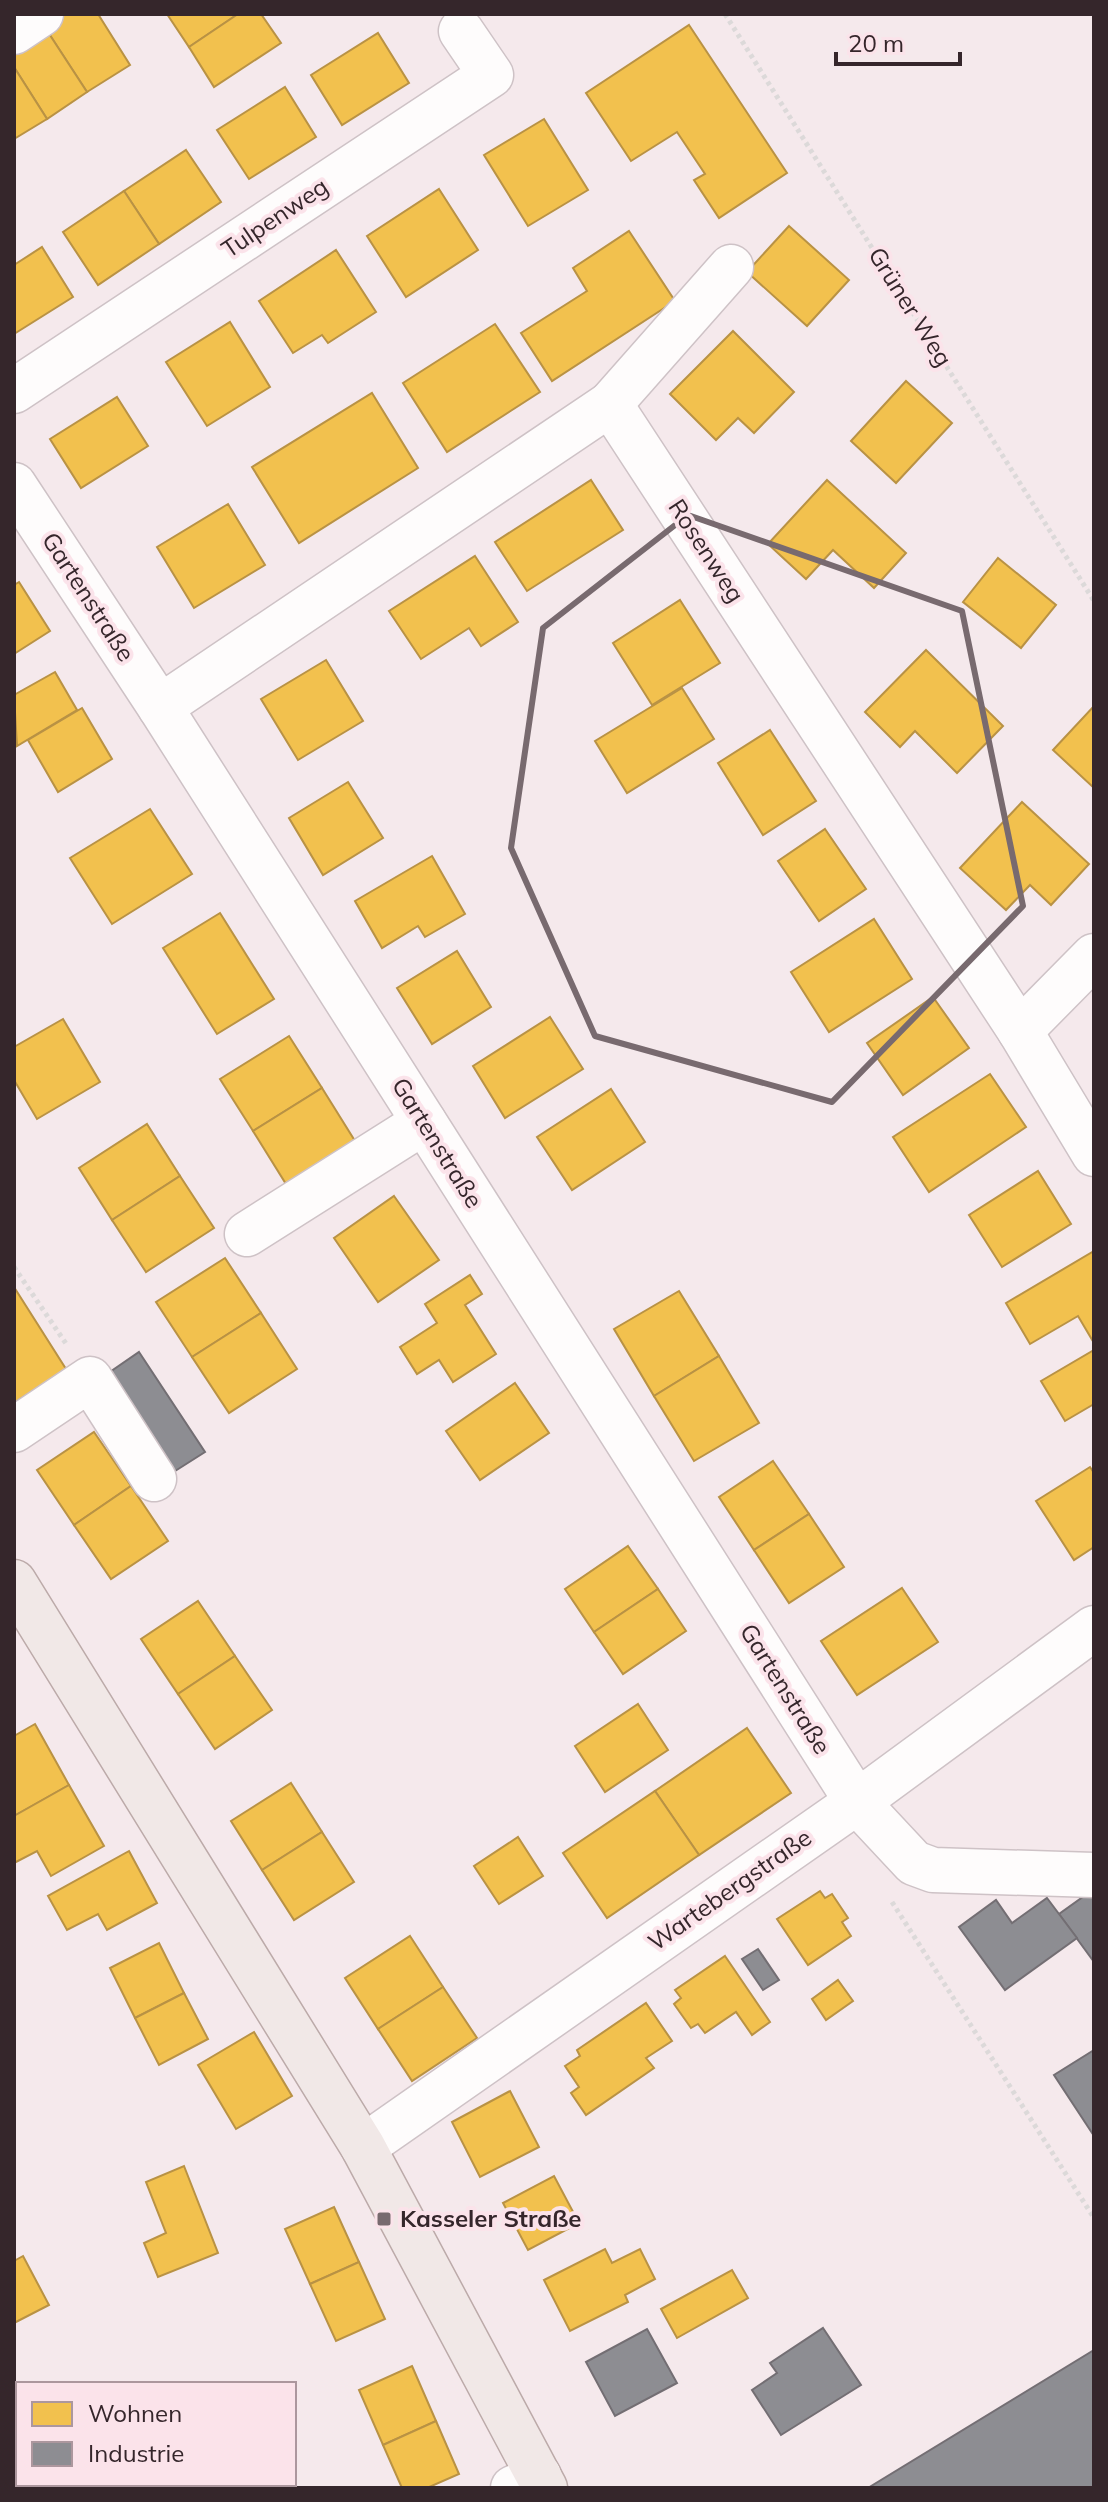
<svg xmlns="http://www.w3.org/2000/svg" width="1108" height="2502" viewBox="0 0 1108 2502" font-family="Mulish,sans-serif">
	<style>
		.homes { fill: #f2c14e; stroke: #b99244; stroke-width: 2 }
		.industry { fill: #8d8d92; stroke: #736e73; stroke-width: 2 }
		.lines { fill: none; stroke-linecap: round; stroke-linejoin: round }
		.minor-casing { stroke: #cec2c6; stroke-width: 47 }
		.major-casing { stroke: #bcaaa9; stroke-width: 47 }
		.path { stroke: #dcd9d9; stroke-width: 5; stroke-dasharray: 4 4; stroke-linecap: butt }
		.minor { stroke: #fefcfc; stroke-width: 44 }
		.major { stroke: #f1e8e7; stroke-width: 44 }
		.marked { fill: none; stroke: #786a6f; stroke-width: 6; stroke-linejoin: round }
		.poi-dot { fill: #786a6f; stroke: #fbe3ea; stroke-width: 3 }
		.labels { text-anchor: middle; stroke-width: 8; stroke-linejoin: round; paint-order: stroke }
		.street-label { font-size: 24px; fill: #35262b; stroke: #fbe3ea }
		.poi-label { font-size: 24px; font-weight: bold; fill: #35262b; stroke: #fbe3ea; text-anchor: start }
	</style>
	<rect width="100%" height="100%" fill="#f5e9ec"/>
	<g class="homes">
		<polygon points="63,14 98,14 130,65 87,92 44,26"/>
		<polygon points="167,14 238,14 189,47"/>
		<polygon points="238,14 261,14 281,43 214,87 189,47"/>
		<polygon points="689,25 787,173 719,218 694,180 705,174 677,132 631,161 586,93"/>
		<polygon points="44,26 87,92 47,119 14,67 14,45"/>
		<polygon points="378,33 409,83 342,125 311,75"/>
		<polygon points="14,67 47,119 14,139"/>
		<polygon points="285,87 316,137 249,179 217,130"/>
		<polygon points="544,119 588,190 528,226 484,155"/>
		<polygon points="186,150 221,202 159,244 124,191"/>
		<polygon points="439,189 478,250 406,297 367,236"/>
		<polygon points="124,191 159,244 98,285 63,232"/>
		<polygon points="789,226 849,280 807,326 747,272"/>
		<polygon points="629,231 675,301 552,381 521,333 587,291 573,268"/>
		<polygon points="42,247 73,297 14,334 14,265"/>
		<polygon points="336,250 376,312 328,343 322,335 293,353 259,301"/>
		<polygon points="230,322 270,387 207,426 166,362"/>
		<polygon points="495,324 540,392 447,452 403,383"/>
		<polygon points="733,331 794,392 754,433 738,418 716,440 670,394"/>
		<polygon points="906,381 952,423 896,483 851,441"/>
		<polygon points="372,393 418,468 299,543 252,467"/>
		<polygon points="117,397 148,446 81,488 50,439"/>
		<polygon points="591,480 623,530 527,591 495,542"/>
		<polygon points="827,480 906,553 874,588 833,550 806,579 768,544"/>
		<polygon points="228,504 265,565 194,608 157,547"/>
		<polygon points="475,556 518,622 481,646 469,628 421,659 389,611"/>
		<polygon points="998,558 1056,605 1021,648 963,602"/>
		<polygon points="19,582 50,631 14,654 14,585"/>
		<polygon points="680,600 720,663 652,705 613,643"/>
		<polygon points="926,650 1003,726 957,773 915,731 900,747 865,712"/>
		<polygon points="326,660 363,721 298,760 261,699"/>
		<polygon points="55,672 77,710 17,746 14,695"/>
		<polygon points="682,688 714,739 627,793 595,741"/>
		<polygon points="1094,706 1094,788 1053,750"/>
		<polygon points="82,708 112,759 58,792 28,740"/>
		<polygon points="770,730 816,801 763,835 718,763"/>
		<polygon points="348,782 383,838 323,875 289,818"/>
		<polygon points="1022,802 1089,864 1051,905 1030,885 1006,910 960,868"/>
		<polygon points="150,809 192,874 112,924 70,858"/>
		<polygon points="825,829 866,889 819,921 778,861"/>
		<polygon points="432,856 465,914 425,937 418,926 382,948 355,901"/>
		<polygon points="220,913 274,999 217,1034 163,948"/>
		<polygon points="874,919 912,979 829,1032 791,972"/>
		<polygon points="457,951 491,1007 432,1044 397,988"/>
		<polygon points="933,997 969,1048 903,1095 867,1043"/>
		<polygon points="550,1017 583,1069 505,1118 473,1066"/>
		<polygon points="63,1019 100,1082 37,1119 14,1080 14,1047"/>
		<polygon points="289,1036 322,1088 253,1131 220,1079"/>
		<polygon points="990,1074 1026,1127 929,1192 893,1137"/>
		<polygon points="322,1088 355,1141 286,1184 253,1131"/>
		<polygon points="611,1089 645,1142 572,1190 537,1137"/>
		<polygon points="147,1124 180,1176 112,1220 79,1168"/>
		<polygon points="1038,1171 1071,1224 1002,1267 969,1215"/>
		<polygon points="180,1176 214,1228 146,1272 112,1220"/>
		<polygon points="394,1196 439,1260 378,1302 334,1238"/>
		<polygon points="1094,1251 1094,1343 1078,1316 1030,1344 1006,1303"/>
		<polygon points="225,1258 261,1313 192,1357 156,1302"/>
		<polygon points="470,1275 482,1294 465,1305 496,1354 453,1382 439,1360 417,1374 400,1347 437,1323 425,1304"/>
		<polygon points="14,1287 66,1369 14,1403"/>
		<polygon points="679,1291 719,1356 654,1396 614,1329"/>
		<polygon points="261,1313 297,1369 229,1413 192,1357"/>
		<polygon points="1094,1350 1094,1404 1065,1421 1041,1381"/>
		<polygon points="719,1356 759,1423 694,1461 654,1396"/>
		<polygon points="515,1383 549,1433 480,1480 446,1431"/>
		<polygon points="94,1432 131,1486 74,1525 37,1470"/>
		<polygon points="773,1461 809,1514 754,1550 719,1497"/>
		<polygon points="1090,1467 1094,1473 1094,1547 1074,1560 1036,1501"/>
		<polygon points="131,1486 168,1541 111,1579 74,1525"/>
		<polygon points="809,1514 844,1567 789,1603 754,1550"/>
		<polygon points="628,1546 658,1589 594,1632 565,1589"/>
		<polygon points="902,1588 938,1642 857,1695 821,1641"/>
		<polygon points="658,1589 686,1631 623,1674 594,1632"/>
		<polygon points="198,1601 235,1656 178,1694 141,1639"/>
		<polygon points="235,1656 272,1710 215,1749 178,1694"/>
		<polygon points="638,1704 668,1750 605,1792 575,1746"/>
		<polygon points="35,1724 69,1785 14,1816 14,1736"/>
		<polygon points="747,1728 791,1793 699,1855 655,1791"/>
		<polygon points="291,1783 322,1832 262,1870 231,1821"/>
		<polygon points="69,1785 104,1846 51,1876 37,1851 14,1863 14,1816"/>
		<polygon points="655,1791 699,1855 607,1918 563,1853"/>
		<polygon points="322,1832 354,1882 294,1920 262,1870"/>
		<polygon points="518,1837 543,1876 499,1904 474,1866"/>
		<polygon points="129,1851 157,1903 107,1930 98,1914 67,1930 48,1896"/>
		<polygon points="820,1891 825,1898 832,1894 848,1918 842,1922 851,1936 808,1965 777,1919"/>
		<polygon points="410,1936 443,1987 378,2029 345,1978"/>
		<polygon points="159,1943 184,1993 135,2018 110,1968"/>
		<polygon points="725,1956 770,2022 752,2035 736,2012 705,2033 698,2024 691,2028 674,2004 681,1998 675,1990"/>
		<polygon points="838,1980 853,2001 826,2020 812,1999"/>
		<polygon points="443,1987 477,2038 412,2081 378,2029"/>
		<polygon points="184,1993 208,2039 159,2065 135,2018"/>
		<polygon points="646,2003 672,2041 646,2058 654,2068 586,2115 571,2093 579,2087 565,2066 580,2056 577,2050"/>
		<polygon points="254,2032 292,2096 236,2129 198,2065"/>
		<polygon points="510,2091 539,2147 480,2177 452,2122"/>
		<polygon points="184,2166 218,2253 158,2277 144,2243 166,2233 146,2182"/>
		<polygon points="554,2176 579,2223 528,2250 503,2203"/>
		<polygon points="334,2207 359,2262 310,2284 285,2229"/>
		<polygon points="605,2249 612,2263 640,2249 655,2279 625,2295 628,2302 570,2331 544,2280"/>
		<polygon points="23,2256 49,2305 14,2323 14,2261"/>
		<polygon points="359,2262 385,2319 336,2341 310,2284"/>
		<polygon points="732,2270 748,2298 677,2338 661,2309"/>
		<polygon points="412,2366 436,2421 383,2445 359,2390"/>
		<polygon points="436,2421 459,2474 427,2488 402,2488 383,2445"/>
		<polygon points="121,2484 169,2484 171,2488 114,2488"/>
	</g>
	<g class="industry">
		<polygon points="139,1352 205,1452 172,1473 107,1374"/>
		<polygon points="1094,1889 1094,1962 1059,1914"/>
		<polygon points="1047,1898 1077,1938 1005,1990 959,1927 996,1900 1012,1923"/>
		<polygon points="758,1949 779,1980 763,1990 742,1959"/>
		<polygon points="1094,2050 1094,2136 1054,2075"/>
		<polygon points="823,2328 861,2385 781,2435 752,2390 777,2373 770,2363"/>
		<polygon points="647,2329 677,2383 615,2416 586,2362"/>
		<polygon points="1094,2350 1094,2488 868,2488"/>
	</g>
	<g class="lines">
		<defs>
			<g id="minor">
				<polyline points="14,32 41,14"/>
				<polyline points="14,391 491,75 461,31"/>
				<polyline points="610,404 731,267"/>
				<polyline points="14,485 160,707 857,1802 914,1863 933,1870 1094,1875"/>
				<polyline points="160,707 610,404 1020,1031 1094,1154"/>
				<polyline points="1020,1031 1094,956"/>
				<polyline points="247,1234 424,1122"/>
				<polyline points="14,1430 90,1379 154,1479"/>
				<polyline points="363,2147 857,1802 1094,1628"/>
				<polyline points="14,2484 16,2488"/>
				<polyline points="513,2488 539,2476"/>
			</g>
			<polyline id="major" points="14,1582 363,2147 545,2488"/>
		</defs>
		<use href="#minor" class="minor-casing"/>
		<use href="#major" class="major-casing"/>
		<g class="path">
			<polyline points="725,14 1094,601"/>
			<polyline points="14,1267 67,1345"/>
			<polyline points="892,1902 1094,2218"/>
		</g>
		<use href="#minor" class="minor"/>
		<use href="#major" class="major"/>
	</g>
	<path class="marked" d="M688,515L962,611L1023,906L832,1102L595,1036L511,848L543,628Z"/>
	<rect class="poi-dot" x="376" y="2211" width="16" height="16" rx="4"/>
	<g class="labels">
		<g class="street-label">
			<text transform="translate(275 218) rotate(-34)" y="8">Tulpenweg</text>
			<text transform="translate(910 307) rotate(58)" y="8">Grüner Weg</text>
			<text transform="translate(706 551) rotate(57)" y="8">Rosenweg</text>
			<text transform="translate(88 597) rotate(57)" y="8">Gartenstraße</text>
			<text transform="translate(437 1143) rotate(58)" y="8">Gartenstraße</text>
			<text transform="translate(785 1689) rotate(58)" y="8">Gartenstraße</text>
			<text transform="translate(730 1890) rotate(-35)" y="8">Wartebergstraße</text>
		</g>
		<g class="poi-label">
			<text x="400" y="2227">Kasseler Straße</text>
		</g>
	</g>
	<rect width="1108" height="2502" fill="none" stroke="#35262b" stroke-width="32"/>
	<rect x="16" y="2382" width="280" height="104" fill="#fbe3ea" stroke="#ac979e" stroke-width="2"/>
	<rect x="32" y="2402" width="40" height="24" fill="#f2c14e" stroke="#ac979e" stroke-width="2"/>
	<text x="88" y="2422" font-size="24" fill="#35262b">Wohnen</text>
	<rect x="32" y="2442" width="40" height="24" fill="#8d8d92" stroke="#ac979e" stroke-width="2"/>
	<text x="88" y="2462" font-size="24" fill="#35262b">Industrie</text>
	<path d="M836 52v12h124v-12" fill="none" stroke="#35262b" stroke-width="4"/>
	<text x="848" y="52" font-size="24" fill="#35262b" stroke="#fbe3ea" stroke-width="6" paint-order="stroke">20 m</text>
</svg>
